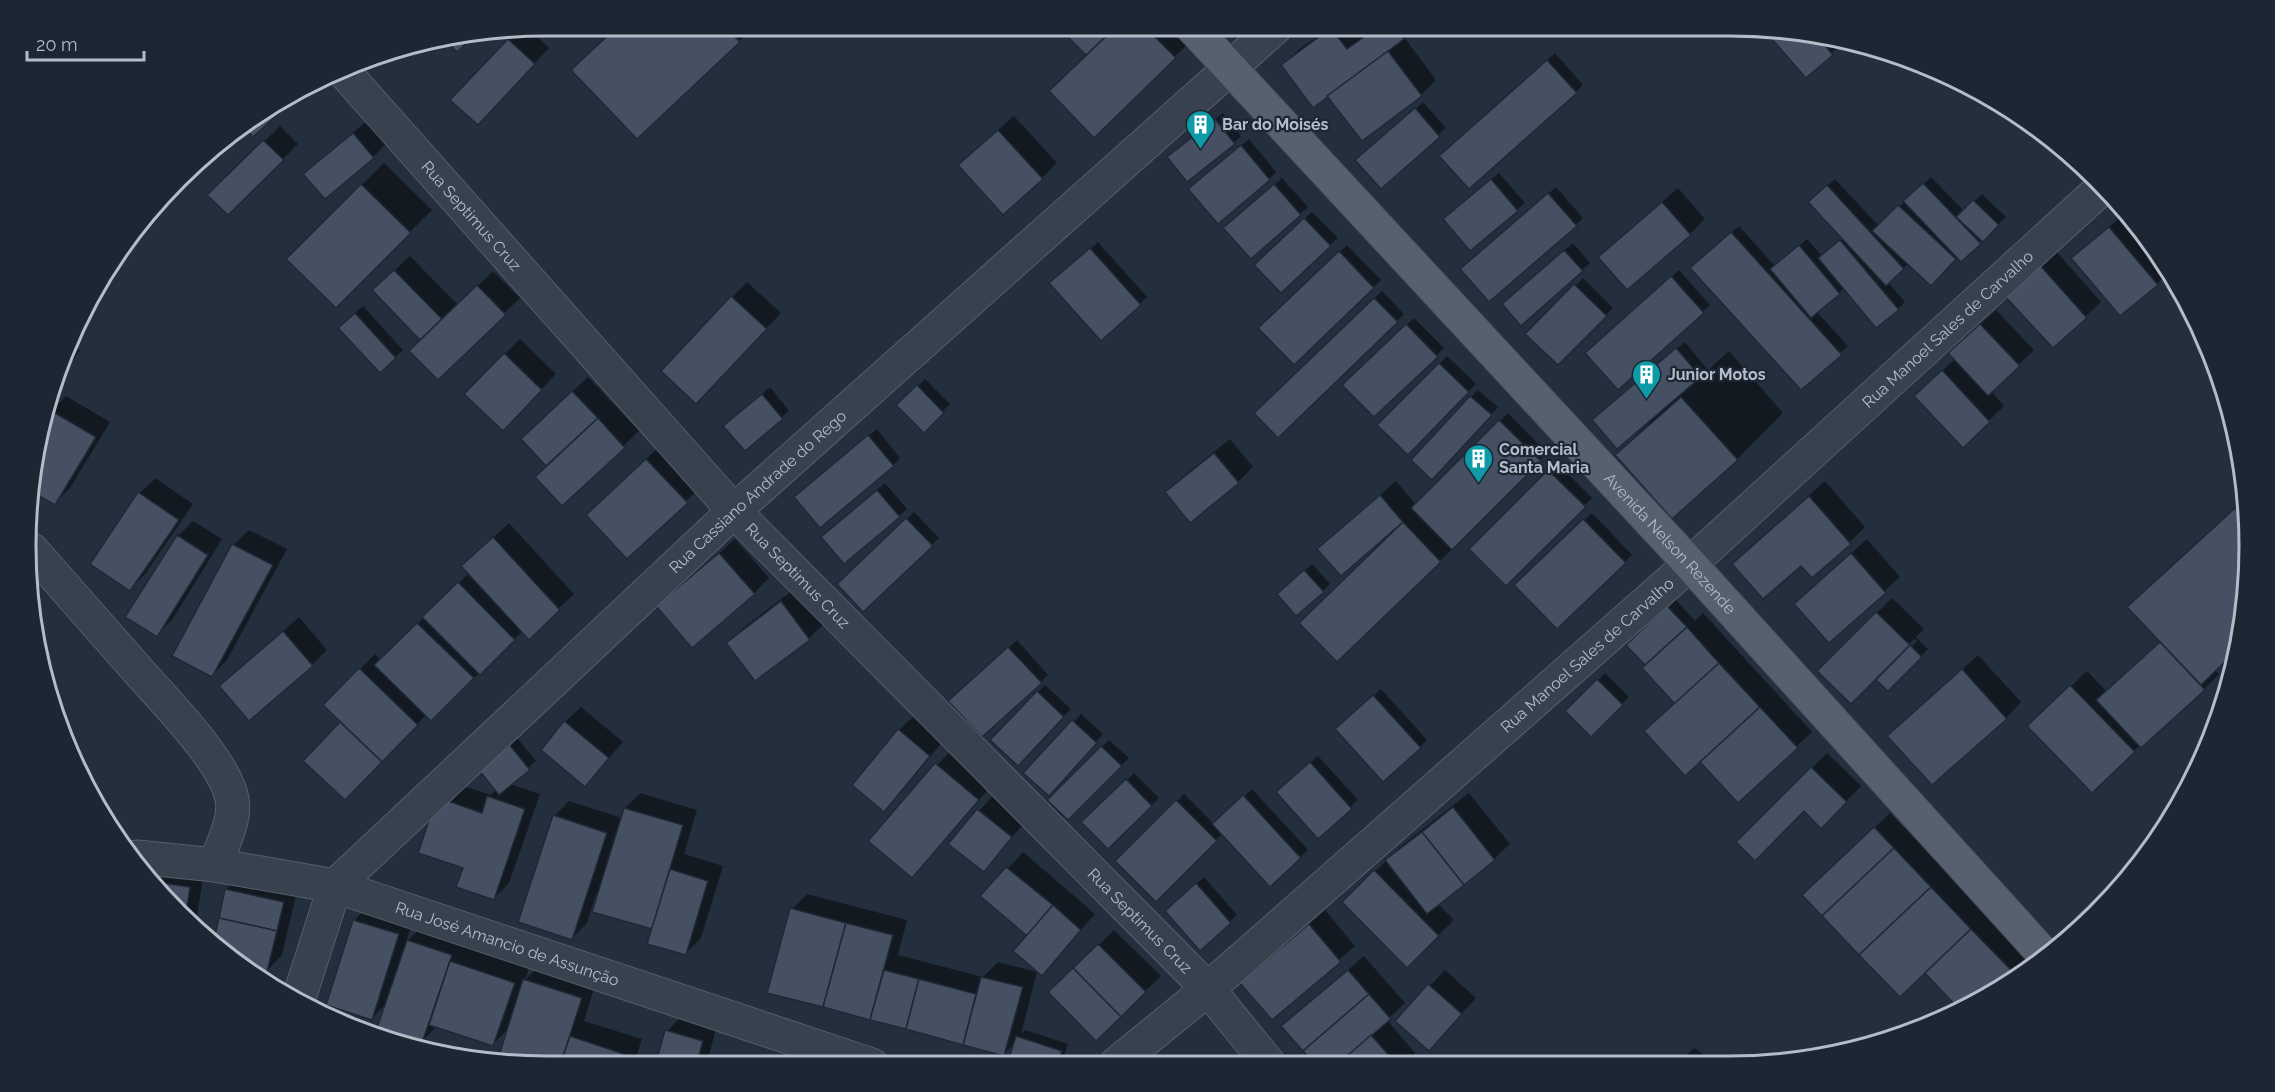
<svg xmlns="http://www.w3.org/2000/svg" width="2275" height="1092" viewBox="0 0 2275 1092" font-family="Raleway,sans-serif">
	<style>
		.shadow { fill: #0007 }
		.building { fill: #455162; stroke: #1f2835; stroke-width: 1.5 }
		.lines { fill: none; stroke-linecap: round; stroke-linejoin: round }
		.street-casing { stroke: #565f6c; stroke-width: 35 }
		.primary-casing { stroke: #414a57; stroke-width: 35 }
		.street { stroke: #38414e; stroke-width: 33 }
		.primary { stroke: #56606e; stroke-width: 33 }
		.labels { text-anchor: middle; stroke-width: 4.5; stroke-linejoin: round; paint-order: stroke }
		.poi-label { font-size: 16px; font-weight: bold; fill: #b4bcc9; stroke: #1d2633; text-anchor: start }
		.street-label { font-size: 16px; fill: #b4bcc9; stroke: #1d2633 }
		.rim { fill: none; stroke: #b4bcc9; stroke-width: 3 }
	</style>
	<rect width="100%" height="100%" fill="#242f3e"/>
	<g class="shadow">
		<polygon points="619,26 755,26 637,137 595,48"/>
		<polygon points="1068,26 1188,26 1197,35 1094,136 1088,55 1063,30"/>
		<polygon points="1332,26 1356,26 1363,35 1376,26 1416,26 1404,37 1436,80 1421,95 1328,94 1283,66 1298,50"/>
		<polygon points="528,28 549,48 493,108 509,40 519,30"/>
		<polygon points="1766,29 1831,36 1846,40 1806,76"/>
		<polygon points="1555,53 1583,85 1576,92 1449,148"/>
		<polygon points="1423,102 1446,128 1381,187 1365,153"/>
		<polygon points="1223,113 1241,136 1234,143 1177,150"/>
		<polygon points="1014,116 1057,163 1042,178 975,150"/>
		<polygon points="369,119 388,142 373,157 305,174"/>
		<polygon points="280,126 298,144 228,213 210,195"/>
		<polygon points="1249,139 1276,172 1269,179 1197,182"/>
		<polygon points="384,163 432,210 336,306 288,259"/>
		<polygon points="1499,173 1525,203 1517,210 1453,211"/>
		<polygon points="1931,177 1964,211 1982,194 2006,217 1961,260 1957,256 1931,284 1909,263 1888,282 1905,302 1898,309 1845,288 1816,311 1848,346 1801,388 1700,261 1739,226 1775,266 1807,239 1822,256 1847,236 1817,194 1835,179 1879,226"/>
		<polygon points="1282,178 1308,207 1251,257 1233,221"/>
		<polygon points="1556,187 1583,218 1576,225 1470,261"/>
		<polygon points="1678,188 1705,219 1690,234 1600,257"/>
		<polygon points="2123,210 2162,257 2169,271 2157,284 2073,258 2124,214"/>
		<polygon points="1312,212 1338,238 1330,245 1263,257"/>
		<polygon points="1098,242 1147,297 1140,304 1059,276"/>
		<polygon points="1573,243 1590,263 1521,323 1511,297"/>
		<polygon points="1347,245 1381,280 1294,362 1261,328"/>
		<polygon points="2054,249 2101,302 2053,346 2005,294"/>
		<polygon points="410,256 458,305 493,271 520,298 438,378 422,340 374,290"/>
		<polygon points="1679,270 1710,305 1703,312 1594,346"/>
		<polygon points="1583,278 1613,308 1558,363 1528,334"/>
		<polygon points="747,282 781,313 711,387 663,371"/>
		<polygon points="1382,291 1404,314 1278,436 1256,413"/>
		<polygon points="363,306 403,350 380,371 347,320"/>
		<polygon points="1996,310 2034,350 1991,391 2004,406 1963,446 1931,381 1955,359 1965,338"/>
		<polygon points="1414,318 1444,348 1374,415 1345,385"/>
		<polygon points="520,339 556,374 503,429 466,394"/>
		<polygon points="1685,342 1708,370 1729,351 1783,413 1737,459 1617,455 1649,423 1601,412"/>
		<polygon points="73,345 80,350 61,376"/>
		<polygon points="1447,356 1476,384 1408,453 1379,425"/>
		<polygon points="588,377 639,431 562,504 548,466 523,439"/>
		<polygon points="925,379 950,404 924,430 899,405"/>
		<polygon points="770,387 789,411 745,449 733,419"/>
		<polygon points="1478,390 1498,407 1440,471 1471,397"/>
		<polygon points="66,396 110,422 70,488 55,503 34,491 36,444 43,424 51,411"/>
		<polygon points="1508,413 1547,453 1440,561 1337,659 1401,526 1399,524 1319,549 1396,481 1416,505"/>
		<polygon points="877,429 900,458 893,465 803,490"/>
		<polygon points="1230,439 1253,467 1238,482 1167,492 1182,477"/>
		<polygon points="662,444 702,486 627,557 603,500"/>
		<polygon points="1557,463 1592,498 1506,584 1471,549"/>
		<polygon points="155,478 193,504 145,574 130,589 140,493"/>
		<polygon points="1825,481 1865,527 1850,542 1812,576 1801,563 1734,564"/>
		<polygon points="885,483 907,509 844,562 830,530"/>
		<polygon points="2245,498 2249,546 2240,647 2215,670 2219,674 2204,689 2141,746 2140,745 2092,790 2045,711 2087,671 2107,692 2162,641 2129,607"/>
		<polygon points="914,512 939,538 863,610 839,584"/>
		<polygon points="1592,513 1632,555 1557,627 1516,585"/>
		<polygon points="193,521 222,539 172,620 156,635 178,536"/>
		<polygon points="509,523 574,594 529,637 523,631 431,719 427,714 345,798 305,761 342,722 325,705 375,654 381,660 469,573 479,551"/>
		<polygon points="249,530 287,549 227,660 212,675 233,545"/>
		<polygon points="735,539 769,578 754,593 658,607"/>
		<polygon points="1867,539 1900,577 1829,641 1811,589"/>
		<polygon points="1312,564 1330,584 1323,591 1286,587"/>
		<polygon points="797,587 825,623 809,638 755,679 728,643 743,628"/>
		<polygon points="1892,598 1924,629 1916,637 1928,649 1888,689 1879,680 1917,641 1914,639 1851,702 1819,671"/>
		<polygon points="1676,600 1695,621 1703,613 1812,732 1738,801 1676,703 1647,665 1628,645"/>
		<polygon points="299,617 327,650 312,665 221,686"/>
		<polygon points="1017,640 1048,675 1041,682 958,694"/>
		<polygon points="1978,655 2021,702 2006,718 1905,721"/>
		<polygon points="1605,673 1629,697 1591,735 1567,711"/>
		<polygon points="1045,685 1071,709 1017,764 992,740"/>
		<polygon points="1381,689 1427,740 1420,747 1345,722"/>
		<polygon points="581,707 623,742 585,785 565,722"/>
		<polygon points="1081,714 1103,734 1056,786 1026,773"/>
		<polygon points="915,715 944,740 899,795 884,810 854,785 899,730"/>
		<polygon points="517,738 536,761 510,784 540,794 509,883 494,898 465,868 420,852 454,783 491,795 497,789 487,761"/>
		<polygon points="1109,740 1129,758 1068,818 1050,800"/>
		<polygon points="952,749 993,784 912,876 870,841"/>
		<polygon points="1827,753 1861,786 1821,827 1804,809 1738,842"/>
		<polygon points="1318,756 1358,800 1318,837 1285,785"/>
		<polygon points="1134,773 1159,798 1108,847 1083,822"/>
		<polygon points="1252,789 1308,850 1270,885 1223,833 1156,900 1117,861 1184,794 1214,824"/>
		<polygon points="640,793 697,810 684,854 723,866 701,938 686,953 653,928 596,894 587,923 572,938 554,816 569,801 622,818 625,808"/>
		<polygon points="1469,793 1510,844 1494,859 1438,904 1454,920 1407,966 1344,902 1402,845"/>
		<polygon points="993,795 1026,821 984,870 951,844"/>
		<polygon points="1890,813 2027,956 2044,960 1961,1008 1925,971 1819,880"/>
		<polygon points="1023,852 1095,914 1042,974 1029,936 983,896"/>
		<polygon points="170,867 204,872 195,928 178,914 155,882"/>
		<polygon points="242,874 298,887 282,955 267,971 249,967 248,969 267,975 265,983 214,944 226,889"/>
		<polygon points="1204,877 1237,915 1201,949 1174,904"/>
		<polygon points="807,894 907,920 898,955 983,977 998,962 1037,972 1021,1034 1025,1030 1068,1044 1061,1065 1008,1065 1016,1042 1004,1054 769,992 792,909"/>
		<polygon points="369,905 413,919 406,943 423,925 529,967 525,980 540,965 596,982 584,1021 642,1039 633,1066 546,1066 498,1062 509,1028 493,1044 437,1026 422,1041 387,1003 372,1018 354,921"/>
		<polygon points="1325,910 1355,946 1272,1018 1242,983"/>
		<polygon points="1114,930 1161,976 1096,1039 1050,992"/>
		<polygon points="1364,956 1405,1003 1387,1020 1415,1053 1404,1063 1316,1064 1283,1026"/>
		<polygon points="1445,970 1476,998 1429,1049 1397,1021"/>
		<polygon points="682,1016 717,1026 706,1066 656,1066 667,1031"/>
		<polygon points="1694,1048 1715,1062 1680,1062"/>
		<polygon points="1583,1055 1592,1063 1575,1063"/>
	</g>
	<g class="building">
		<polygon points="618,26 724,26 740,42 637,139 571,70"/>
		<polygon points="1023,26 1046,26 1036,37"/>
		<polygon points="1066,26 1117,26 1086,55 1061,30"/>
		<polygon points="1117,26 1144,26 1176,58 1094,138 1049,91"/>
		<polygon points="1379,26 1394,26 1404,39 1313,108 1281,65 1331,28 1347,49"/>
		<polygon points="1763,29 1815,34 1833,55 1806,78"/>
		<polygon points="472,38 457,52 447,42"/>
		<polygon points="508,39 535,64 478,125 450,100"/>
		<polygon points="1388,51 1422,96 1362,141 1327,96"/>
		<polygon points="1547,60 1577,93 1469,189 1439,156"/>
		<polygon points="299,95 253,137 242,126"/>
		<polygon points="1415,108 1440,137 1381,189 1355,160"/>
		<polygon points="1215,119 1235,144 1187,182 1167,157"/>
		<polygon points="998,130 1043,179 1003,215 958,165"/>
		<polygon points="353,133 374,158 325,199 303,174"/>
		<polygon points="263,140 284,160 228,215 207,195"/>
		<polygon points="1241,145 1270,180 1218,224 1188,189"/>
		<polygon points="1491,179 1518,211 1470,251 1443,219"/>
		<polygon points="1923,183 1981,244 1961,262 1903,201"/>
		<polygon points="361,184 411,233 336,308 286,259"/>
		<polygon points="1274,184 1301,215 1251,259 1223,228"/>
		<polygon points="1827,185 1904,269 1886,286 1808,202"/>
		<polygon points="1548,193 1577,226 1489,302 1460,269"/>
		<polygon points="1973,200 1999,225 1983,242 1956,217"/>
		<polygon points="1662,202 1691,235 1627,290 1598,257"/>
		<polygon points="1898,205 1956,259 1931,286 1872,231"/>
		<polygon points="2123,209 2160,255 2159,256 2120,211"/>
		<polygon points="1304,218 1331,246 1281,293 1254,265"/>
		<polygon points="2109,227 2158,285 2120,316 2071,258"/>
		<polygon points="1731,232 1842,355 1801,390 1690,268"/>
		<polygon points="1840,240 1899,310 1876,328 1818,258"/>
		<polygon points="1799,245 1840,294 1811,318 1770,269"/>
		<polygon points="1090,248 1141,305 1101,341 1049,283"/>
		<polygon points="1564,250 1583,271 1521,326 1502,304"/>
		<polygon points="1339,251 1374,288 1294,365 1258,328"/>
		<polygon points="2038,263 2087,318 2053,348 2003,294"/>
		<polygon points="394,270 442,319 420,340 372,290"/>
		<polygon points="1671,276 1704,313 1618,390 1585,353"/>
		<polygon points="1574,284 1607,316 1558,365 1525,334"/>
		<polygon points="477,285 506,315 438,380 409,351"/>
		<polygon points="731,296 767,329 696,404 661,371"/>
		<polygon points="1374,298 1398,322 1278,438 1254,413"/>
		<polygon points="355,313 396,358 380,373 338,328"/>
		<polygon points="1406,324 1438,357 1374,417 1342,385"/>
		<polygon points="1980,324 2020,366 1988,396 1948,353"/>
		<polygon points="1676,348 1701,377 1617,449 1592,420"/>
		<polygon points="504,353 542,390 503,431 464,394"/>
		<polygon points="1439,363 1469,392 1408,455 1377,425"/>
		<polygon points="1942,370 1990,422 1963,448 1914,396"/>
		<polygon points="917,385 944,413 924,433 896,405"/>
		<polygon points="572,391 598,418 546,466 521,439"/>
		<polygon points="762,394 783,419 745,451 723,426"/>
		<polygon points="1470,396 1492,415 1432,480 1411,460"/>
		<polygon points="1681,397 1738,460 1672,519 1615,455"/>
		<polygon points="50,410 96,437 55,505 34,493 36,444"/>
		<polygon points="2229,411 2236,434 2221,418"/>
		<polygon points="598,418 625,448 562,506 535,477"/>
		<polygon points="1499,420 1541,461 1452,550 1411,508"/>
		<polygon points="868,435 894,466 820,528 794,497"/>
		<polygon points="1214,453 1239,483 1190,523 1165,492"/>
		<polygon points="646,459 688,503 627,559 586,515"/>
		<polygon points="1548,470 1586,507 1506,586 1469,549"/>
		<polygon points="877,490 900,517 844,564 821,537"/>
		<polygon points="138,492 179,520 130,591 90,564"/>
		<polygon points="1380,495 1403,522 1341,576 1317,549"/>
		<polygon points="1809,496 1851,544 1812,578 1801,566 1763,599 1732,564"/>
		<polygon points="2245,499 2249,546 2239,648 2201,685 2127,607"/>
		<polygon points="906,518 933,546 863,612 837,584"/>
		<polygon points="1583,519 1626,563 1557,629 1514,585"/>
		<polygon points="1403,522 1441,562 1337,662 1299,623"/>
		<polygon points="177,535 208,555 157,637 125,617"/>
		<polygon points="493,537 560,610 529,640 461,566"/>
		<polygon points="232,544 273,565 212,677 172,656"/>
		<polygon points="719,553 755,594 692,648 656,606"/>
		<polygon points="1851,553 1886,593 1829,643 1794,604"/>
		<polygon points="1304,570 1324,592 1296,616 1277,594"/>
		<polygon points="458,582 515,640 480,675 422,617"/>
		<polygon points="781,601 810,640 755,681 726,643"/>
		<polygon points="1667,606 1687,627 1645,665 1626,645"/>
		<polygon points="1876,612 1910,645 1851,704 1817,671"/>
		<polygon points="417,623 474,678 431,721 374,665"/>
		<polygon points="1687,627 1719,663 1675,704 1642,668"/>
		<polygon points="283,631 313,666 249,721 219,686"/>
		<polygon points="2160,642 2205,690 2141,748 2096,700"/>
		<polygon points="1910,645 1922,657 1888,691 1876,680"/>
		<polygon points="1008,647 1042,683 982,737 948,701"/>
		<polygon points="1719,663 1760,707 1685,776 1644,731"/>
		<polygon points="359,668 418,725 382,762 323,705"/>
		<polygon points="1962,669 2007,719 1932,785 1887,736"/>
		<polygon points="1597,679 1623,705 1591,737 1565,711"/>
		<polygon points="2070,685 2135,752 2092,793 2027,726"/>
		<polygon points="1037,691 1064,717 1018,766 990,740"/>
		<polygon points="1373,695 1421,748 1383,782 1335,729"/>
		<polygon points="1760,707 1798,748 1738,803 1700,762"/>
		<polygon points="1072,720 1097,743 1049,796 1023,773"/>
		<polygon points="564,721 609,758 585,787 541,750"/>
		<polygon points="340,722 382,762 345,800 303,761"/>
		<polygon points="898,729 930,756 884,812 852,785"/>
		<polygon points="509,744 530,770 499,795 478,769"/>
		<polygon points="1101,746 1122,766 1068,820 1047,800"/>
		<polygon points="1310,762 1352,809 1318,839 1276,792"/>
		<polygon points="935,763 979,800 912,878 868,841"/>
		<polygon points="1811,767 1847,802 1821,829 1804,811 1755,861 1736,842"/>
		<polygon points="1126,779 1152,806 1108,849 1081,822"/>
		<polygon points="1243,795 1301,858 1270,887 1212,824"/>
		<polygon points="487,796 525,809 494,900 456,887 463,868 418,853 437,797 482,813"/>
		<polygon points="1176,800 1217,841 1156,902 1115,861"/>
		<polygon points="1453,807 1495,860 1464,885 1422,832"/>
		<polygon points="624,808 683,825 652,929 592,912"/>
		<polygon points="977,809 1012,837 984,872 948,844"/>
		<polygon points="553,815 607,833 572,940 518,922"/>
		<polygon points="1874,827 1894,848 1822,916 1802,895"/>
		<polygon points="1422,832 1464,885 1427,914 1385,860"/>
		<polygon points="1894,848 1931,887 1859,955 1822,916"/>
		<polygon points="1006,867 1053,905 1027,936 980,896"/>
		<polygon points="670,869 708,881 686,955 647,944"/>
		<polygon points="1374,870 1439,936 1407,968 1342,902"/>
		<polygon points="155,882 190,887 185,920 178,914"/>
		<polygon points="1196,883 1231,923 1200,951 1165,911"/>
		<polygon points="1931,887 1971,929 1900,997 1859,955"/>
		<polygon points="225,889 284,902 277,931 219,918"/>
		<polygon points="1053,905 1081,930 1042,976 1013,951"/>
		<polygon points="790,908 846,923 823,1007 767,993"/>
		<polygon points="219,918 277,931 267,972 242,967 213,943"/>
		<polygon points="353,920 399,934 372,1020 326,1005"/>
		<polygon points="846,923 893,935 870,1020 823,1007"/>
		<polygon points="1309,924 1341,962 1272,1020 1240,983"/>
		<polygon points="1971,929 2011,970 1987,993 1959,1009 1925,973"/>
		<polygon points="407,940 452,955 422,1043 377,1028"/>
		<polygon points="1098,944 1146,992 1121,1017 1073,968"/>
		<polygon points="450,961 515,983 493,1046 429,1025"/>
		<polygon points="1073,968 1121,1017 1096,1041 1048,992"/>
		<polygon points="884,970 919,979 906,1029 870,1020"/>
		<polygon points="1348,970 1369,994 1303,1051 1281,1026"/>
		<polygon points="2011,970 2017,976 1987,993"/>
		<polygon points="981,977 1023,987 1004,1056 963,1045"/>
		<polygon points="523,979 582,998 560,1066 497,1062"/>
		<polygon points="919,979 976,994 963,1045 906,1029"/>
		<polygon points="1428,984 1462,1014 1429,1051 1395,1021"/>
		<polygon points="1369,994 1391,1019 1338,1064 1314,1064 1303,1051"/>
		<polygon points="665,1030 703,1041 696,1066 655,1066"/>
		<polygon points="1371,1035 1396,1063 1338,1064"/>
		<polygon points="570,1036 627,1055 624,1066 560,1066"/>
		<polygon points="1016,1036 1062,1051 1057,1065 1007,1065"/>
	</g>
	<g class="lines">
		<defs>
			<g id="street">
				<path id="s1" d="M344,72L734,511L1208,989L1269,1064"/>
				<path d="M32,550C68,591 105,633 141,674C167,703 225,762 232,799C236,820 222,845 215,865"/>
				<path id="s2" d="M137,857L215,865L335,886L872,1065"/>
				<path id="s3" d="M298,1001L335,886L734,511L1277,26"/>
				<path id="s4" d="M1116,1064L1208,989L1690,564L2104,186"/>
			</g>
			<g id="primary">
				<path id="s5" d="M1191,26L1690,564L2047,958"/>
			</g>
		</defs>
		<use href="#street" class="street-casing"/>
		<use href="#primary" class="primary-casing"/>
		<use href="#street" class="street"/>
		<use href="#primary" class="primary"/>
	</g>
	<defs>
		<symbol id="building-pin" viewBox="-11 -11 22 30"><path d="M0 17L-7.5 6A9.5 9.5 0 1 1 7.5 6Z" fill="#0f9aa8" stroke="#1d2633"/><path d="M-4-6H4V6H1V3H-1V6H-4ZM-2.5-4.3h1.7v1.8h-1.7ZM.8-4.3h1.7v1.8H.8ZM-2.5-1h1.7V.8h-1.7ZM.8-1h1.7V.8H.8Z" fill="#fff"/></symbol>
	</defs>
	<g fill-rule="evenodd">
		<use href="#building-pin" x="1184" y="108" width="33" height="45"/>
		<use href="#building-pin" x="1630" y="358" width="33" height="45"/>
		<use href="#building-pin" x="1462" y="442" width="33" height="45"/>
	</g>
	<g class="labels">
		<g class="poi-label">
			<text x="1222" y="130">Bar do Moisés</text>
			<text x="1668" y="380">Junior Motos</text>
			<text x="1499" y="455">Comercial<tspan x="1499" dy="18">Santa Maria</tspan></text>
		</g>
		<g class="street-label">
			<text dy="6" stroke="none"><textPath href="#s1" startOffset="192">Rua Septimus Cruz</textPath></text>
			<text dy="6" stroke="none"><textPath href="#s4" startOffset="1110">Rua Manoel Sales de Carvalho</textPath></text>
			<text dy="6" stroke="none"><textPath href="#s3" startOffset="699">Rua Cassiano Andrade do Rego</textPath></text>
			<text dy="6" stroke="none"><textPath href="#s5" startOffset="705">Avenida Nelson Rezende</textPath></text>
			<text dy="6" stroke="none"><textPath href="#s1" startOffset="678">Rua Septimus Cruz</textPath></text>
			<text dy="6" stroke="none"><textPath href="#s4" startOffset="624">Rua Manoel Sales de Carvalho</textPath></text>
			<text dy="6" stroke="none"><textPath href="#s1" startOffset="1164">Rua Septimus Cruz</textPath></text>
			<text dy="6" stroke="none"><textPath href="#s2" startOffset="382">Rua José Amancio de Assunção</textPath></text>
		</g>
	</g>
	<path d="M0 0H2275V1092H0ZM546 36H1729A510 510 0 0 1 2239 546V546A510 510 0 0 1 1729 1056H546A510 510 0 0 1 36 546V546A510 510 0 0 1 546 36Z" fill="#1d2633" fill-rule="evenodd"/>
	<path class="rim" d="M546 36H1729A510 510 0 0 1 2239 546V546A510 510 0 0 1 1729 1056H546A510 510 0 0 1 36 546V546A510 510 0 0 1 546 36Z"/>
	<path d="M27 51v9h117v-9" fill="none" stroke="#b4bcc9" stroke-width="3"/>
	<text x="36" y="51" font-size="18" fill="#b4bcc9" stroke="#1d2633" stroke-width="4.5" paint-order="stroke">20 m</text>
</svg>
